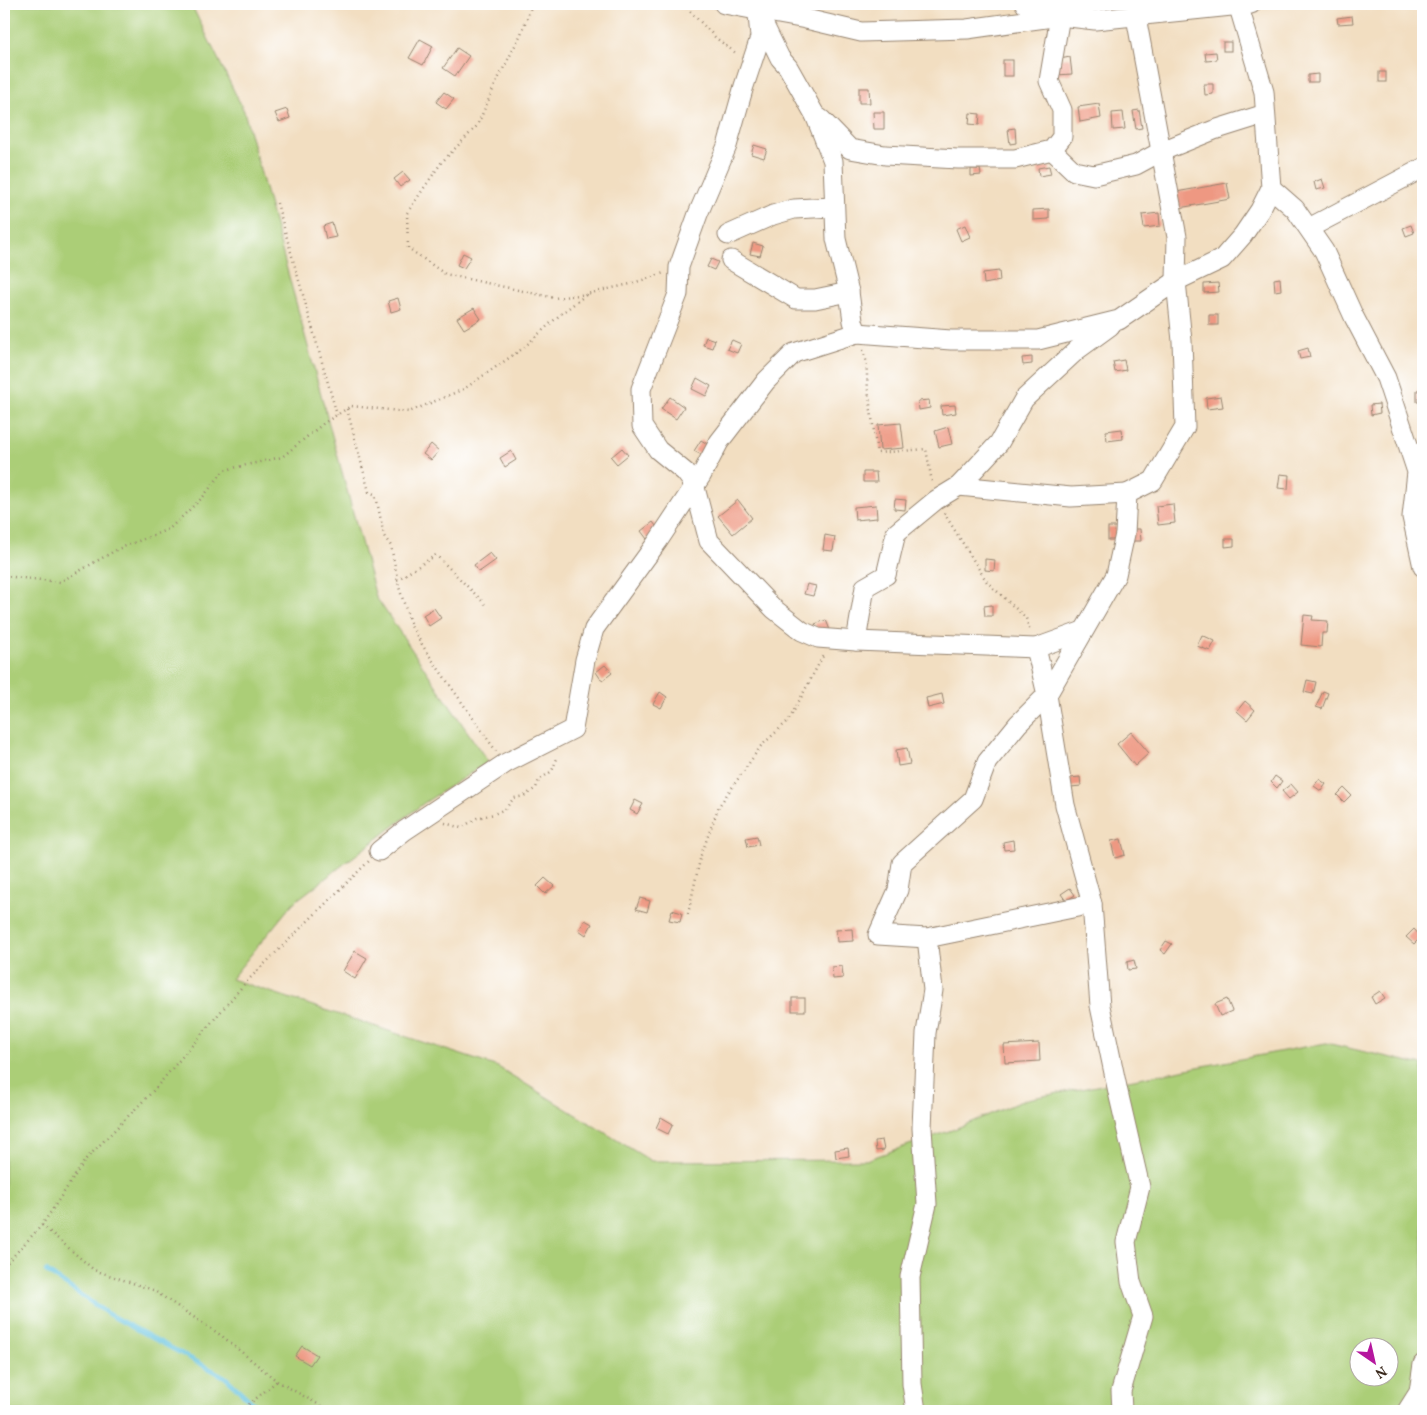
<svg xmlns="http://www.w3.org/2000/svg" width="1427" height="1415" viewBox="0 0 1427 1415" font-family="Vollkorn,serif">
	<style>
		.green { fill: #abce77; stroke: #737c4a; fill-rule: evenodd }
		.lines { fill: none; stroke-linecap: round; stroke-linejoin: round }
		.stream { stroke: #60c1de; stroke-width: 4.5 }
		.building { fill: #ee9882 }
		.minor-casing { stroke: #968470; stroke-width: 21 }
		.path { stroke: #968470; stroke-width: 2.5; stroke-dasharray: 1 4; stroke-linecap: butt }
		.minor { stroke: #fff; stroke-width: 19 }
	</style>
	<rect width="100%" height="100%" fill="#fff"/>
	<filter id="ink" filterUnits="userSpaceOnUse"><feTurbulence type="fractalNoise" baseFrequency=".02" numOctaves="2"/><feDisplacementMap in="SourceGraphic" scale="10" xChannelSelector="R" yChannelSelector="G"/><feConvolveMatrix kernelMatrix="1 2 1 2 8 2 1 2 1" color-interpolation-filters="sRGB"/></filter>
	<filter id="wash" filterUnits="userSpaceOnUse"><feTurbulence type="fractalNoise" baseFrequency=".0096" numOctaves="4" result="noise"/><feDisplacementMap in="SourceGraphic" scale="20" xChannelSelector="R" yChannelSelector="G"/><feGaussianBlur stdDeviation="1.12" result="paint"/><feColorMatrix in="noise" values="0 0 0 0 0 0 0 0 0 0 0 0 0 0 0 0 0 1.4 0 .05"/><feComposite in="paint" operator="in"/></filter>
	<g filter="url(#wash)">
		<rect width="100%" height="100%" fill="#f2dec1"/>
		<path class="green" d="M4,4H191L244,111L376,597L488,762L424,803L293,903L231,979L498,1067L651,1161L866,1160L952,1130L1027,1099L1326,1043L1423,1065V1411H4ZM1360,1348H1390V1378H1360Z"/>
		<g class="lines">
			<polyline class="stream" points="46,1271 108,1314 225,1377 261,1411"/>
		</g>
		<g id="blocks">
			<g class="building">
				<polygon points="1352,16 1353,23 1338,24 1337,18"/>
				<polygon points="420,39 433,46 423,65 409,58"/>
				<rect x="1223" y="42" width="8" height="9"/>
				<polygon points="457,48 469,56 455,76 443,68"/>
				<polygon points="1216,52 1217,60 1206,61 1205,53"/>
				<polygon points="1070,57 1072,74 1057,75 1055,60"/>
				<rect x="1003" y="60" width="10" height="16"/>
				<rect x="1379" y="72" width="7" height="10"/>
				<polygon points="1318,74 1318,82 1308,82 1308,75"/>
				<polygon points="1204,84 1213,84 1213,94 1205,95"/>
				<polygon points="859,88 869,88 870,103 859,103"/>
				<polygon points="444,92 454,99 446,109 436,102"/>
				<polygon points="1099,104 1101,118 1080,122 1078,107"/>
				<polygon points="287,109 290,118 279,122 275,113"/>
				<polygon points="1139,110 1142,128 1136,129 1133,111"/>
				<polygon points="873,112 884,112 884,129 874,129"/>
				<polygon points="1123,112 1125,129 1113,130 1112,113"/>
				<polygon points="970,113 980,114 979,125 969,124"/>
				<polygon points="1015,128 1016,143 1010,144 1008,129"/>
				<polygon points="754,145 767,149 764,158 751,154"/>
				<polygon points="1049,166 1051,174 1039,176 1038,168"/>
				<polygon points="971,169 980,169 981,175 971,176"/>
				<polygon points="403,172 410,180 400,187 394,179"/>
				<polygon points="1322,179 1325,188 1316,190 1314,182"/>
				<polygon points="1227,183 1230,199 1179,208 1176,192"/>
				<polygon points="1049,209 1049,219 1033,220 1033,210"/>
				<polygon points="1159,213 1160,226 1144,228 1142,215"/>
				<polygon points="332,223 336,237 326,239 323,226"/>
				<polygon points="965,225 970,237 961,241 956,229"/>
				<polygon points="1411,225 1414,233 1406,236 1403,228"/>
				<polygon points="753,243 763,246 760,256 750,254"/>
				<polygon points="463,253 471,257 464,268 457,265"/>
				<polygon points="711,259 718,262 714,270 707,267"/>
				<polygon points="999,271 1000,281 984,284 983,273"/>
				<polygon points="1280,278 1281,290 1275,291 1274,279"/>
				<polygon points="1218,283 1219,292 1204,293 1204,284"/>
				<polygon points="398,298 401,309 391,312 388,301"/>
				<polygon points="474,308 481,319 464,329 457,318"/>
				<rect x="1209" y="315" width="9" height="10"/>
				<polygon points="706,337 715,340 712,348 703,345"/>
				<polygon points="732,340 741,344 737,353 727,349"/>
				<polygon points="1308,348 1310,357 1300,359 1298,351"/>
				<polygon points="1032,357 1032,364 1023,365 1022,358"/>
				<polygon points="1124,360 1126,370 1115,372 1113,362"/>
				<polygon points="697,378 711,386 706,396 692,389"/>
				<polygon points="1423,389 1423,402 1417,402 1417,390"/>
				<polygon points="1221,396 1223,407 1207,409 1206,398"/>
				<polygon points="670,397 684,407 676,419 661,409"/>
				<polygon points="929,400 930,408 919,410 918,401"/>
				<polygon points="1379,404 1380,413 1371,415 1370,405"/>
				<polygon points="955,405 956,413 942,415 941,406"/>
				<polygon points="901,423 904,448 880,450 878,425"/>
				<polygon points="948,427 952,444 939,447 935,431"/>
				<polygon points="1122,429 1123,439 1107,441 1106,431"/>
				<polygon points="701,440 709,445 702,455 694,451"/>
				<polygon points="431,444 439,451 431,460 423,454"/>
				<polygon points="622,448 628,455 617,464 611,457"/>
				<polygon points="511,451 516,460 505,467 500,458"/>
				<polygon points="863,472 876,472 877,482 863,482"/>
				<polygon points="1280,474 1289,475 1288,489 1278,488"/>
				<polygon points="895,499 906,500 905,510 894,509"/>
				<polygon points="738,500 752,518 733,534 718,516"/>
				<polygon points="1173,504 1175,523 1158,525 1156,506"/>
				<polygon points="876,505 877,518 855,520 854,507"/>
				<polygon points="653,522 659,530 647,539 641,531"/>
				<rect x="1108" y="527" width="9" height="13"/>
				<polygon points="1128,529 1140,529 1141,541 1128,541"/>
				<polygon points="825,535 835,537 833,551 823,550"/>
				<polygon points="1225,539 1234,539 1234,546 1225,547"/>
				<polygon points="490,553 496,560 479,572 474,565"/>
				<polygon points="985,559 995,560 994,571 985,570"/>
				<polygon points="807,584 816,586 813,596 804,594"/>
				<polygon points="992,605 992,616 985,616 984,606"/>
				<polygon points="434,608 441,618 429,626 423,615"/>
				<polygon points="1304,615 1313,616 1312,620 1328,621 1327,633 1322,633 1321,647 1301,645"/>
				<polygon points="826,620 830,630 818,634 815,624"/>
				<polygon points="1202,635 1215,641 1210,651 1197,646"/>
				<polygon points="605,665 612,673 602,681 596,672"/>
				<polygon points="1307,680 1316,682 1313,694 1304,692"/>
				<polygon points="1323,691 1328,693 1322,709 1316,707"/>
				<polygon points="660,692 667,697 661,708 653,704"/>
				<polygon points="942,694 944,704 928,708 926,698"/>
				<polygon points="1245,701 1255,710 1247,720 1237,711"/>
				<polygon points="1131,732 1149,753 1135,766 1117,744"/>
				<polygon points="907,748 910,764 898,766 896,750"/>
				<polygon points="1275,776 1282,781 1277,788 1271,782"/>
				<polygon points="1080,777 1081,786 1071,787 1070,778"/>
				<polygon points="1319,779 1326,784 1321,791 1314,786"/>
				<polygon points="1291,784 1298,792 1289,799 1282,791"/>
				<polygon points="1344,788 1351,795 1344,802 1337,795"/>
				<polygon points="635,800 643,804 637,814 630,810"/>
				<polygon points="757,836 759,845 748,847 746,838"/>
				<polygon points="1121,839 1125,855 1115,858 1111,841"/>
				<polygon points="1013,840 1014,849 1004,850 1003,842"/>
				<polygon points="545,878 554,886 545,894 537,886"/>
				<polygon points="1070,888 1075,895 1066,901 1061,894"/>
				<polygon points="640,898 650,901 647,912 636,909"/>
				<polygon points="672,910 682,913 680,922 669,920"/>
				<polygon points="585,920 592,924 586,935 579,930"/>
				<polygon points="852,929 853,941 837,942 836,930"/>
				<polygon points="1414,929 1421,937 1414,944 1406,937"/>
				<polygon points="1166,941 1172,944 1165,954 1160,950"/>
				<polygon points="355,951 367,958 355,979 343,971"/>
				<polygon points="1134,960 1136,969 1128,970 1127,962"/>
				<polygon points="842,966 843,978 833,979 832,967"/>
				<polygon points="1380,991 1385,998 1375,1004 1371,997"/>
				<rect x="792" y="998" width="13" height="13"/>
				<polygon points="1227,999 1232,1011 1220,1016 1215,1004"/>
				<polygon points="1039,1043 1040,1061 1005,1063 1004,1045"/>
				<polygon points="661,1117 673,1124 668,1134 656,1128"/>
				<polygon points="882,1140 884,1150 876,1151 875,1141"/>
				<polygon points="848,1148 849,1156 836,1158 835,1150"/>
				<polygon points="302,1346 317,1355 310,1365 295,1356"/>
			</g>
		</g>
	</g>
	<g filter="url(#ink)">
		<use href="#blocks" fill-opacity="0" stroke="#968470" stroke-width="1"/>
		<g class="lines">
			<defs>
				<g id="minor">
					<polyline points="724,4 806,19 861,32 967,29 1060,16 1095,20 1251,4"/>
					<polyline points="757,4 760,37 758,44 744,86 727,146 698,214 679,267 678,294 641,389 642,426 658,450 685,472 694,484 709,541 774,609 802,631 818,638 856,641 1036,648 1083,631"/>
					<polyline points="761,19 780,58 788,67 815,115 833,161 836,239 849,292 853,321 857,333"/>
					<polyline points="815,115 822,120 850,149 885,155 958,159 1015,159 1052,150 1062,137 1062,110 1049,81 1060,16 1025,4"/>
					<polyline points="1052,150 1074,171 1094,175 1136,165 1162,151 1214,130 1265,114"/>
					<polyline points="1271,188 1295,209 1324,251 1354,317 1386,378 1417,472 1412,517 1423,567"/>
					<polyline points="1309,228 1423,168"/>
					<polyline points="728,235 773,215 794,209 833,207"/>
					<polyline points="731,260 796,299 815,299 849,292"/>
					<polyline points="959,486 1071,497 1127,494"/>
					<polyline points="856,641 865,587 886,575 896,533 936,500 959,486 999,443 1024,399 1077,350 1110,326"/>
					<polyline points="1036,648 1047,695 1065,805 1092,904 1100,1006 1118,1092 1140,1187 1126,1242 1131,1282 1143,1316 1121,1391 1122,1411"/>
					<polyline points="379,851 404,831 506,763 573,729 585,660 594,629 658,541 701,476 719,442 766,381 794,353 857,333 951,340 1038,340 1119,320 1176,281 1222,259 1243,235 1260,210 1271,188 1264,92 1238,4"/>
					<polyline points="1092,904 927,938 878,935 898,890 902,863 973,799 987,762 1018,724 1047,695 1116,575 1125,534 1127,494 1153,481 1185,427 1182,341 1176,281 1177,237 1136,17"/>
					<polyline points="916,1411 912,1384 910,1277 927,1204 922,1128 926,1033 933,990 927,938"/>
					<polyline points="1407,1411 1419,1392 1423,1364"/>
				</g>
			</defs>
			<use href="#minor" class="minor-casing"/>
			<g class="path">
				<polyline points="532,4 521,34 496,83 477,126 441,163 407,213 408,248 445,274 555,298 587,294"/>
				<polyline points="683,4 716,38 737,54"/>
				<polyline points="277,203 337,415"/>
				<polyline points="863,350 866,360 868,390 877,453 926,449 932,482"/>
				<polyline points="347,409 369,492 374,494 377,501 384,536 391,546 399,587 411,626 426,651 496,751"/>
				<polyline points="944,513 987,582 1026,618 1030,632"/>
				<polyline points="4,576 60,582 118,549 169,529 203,497 224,470 282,457 324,423 351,406 409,412 464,389 522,349 562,313 587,294 630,284 664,273"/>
				<polyline points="397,580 436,555 485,604"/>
				<polyline points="445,823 461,828 477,818 494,814 505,809 514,798 524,796 536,788 539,780 552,771 558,756"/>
				<polyline points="688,914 701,855 719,806 761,746 789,720 824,654"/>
				<polyline points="42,1225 94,1270 153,1290 222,1336 277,1381 330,1411"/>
				<polyline points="4,1266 42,1225 86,1159 153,1091 246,982 369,861"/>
				<polyline points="241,1411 277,1381"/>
			</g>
			<use href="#minor" class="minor"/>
		</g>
	</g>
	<rect width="1427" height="1415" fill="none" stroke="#fff" stroke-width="20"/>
	<g transform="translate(1374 1362) rotate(146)"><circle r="24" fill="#ffffff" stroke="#b1aaa5"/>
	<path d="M0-4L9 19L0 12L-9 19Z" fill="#b5179e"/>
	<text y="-8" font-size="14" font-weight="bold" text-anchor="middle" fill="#3b2a1e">N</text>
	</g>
</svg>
